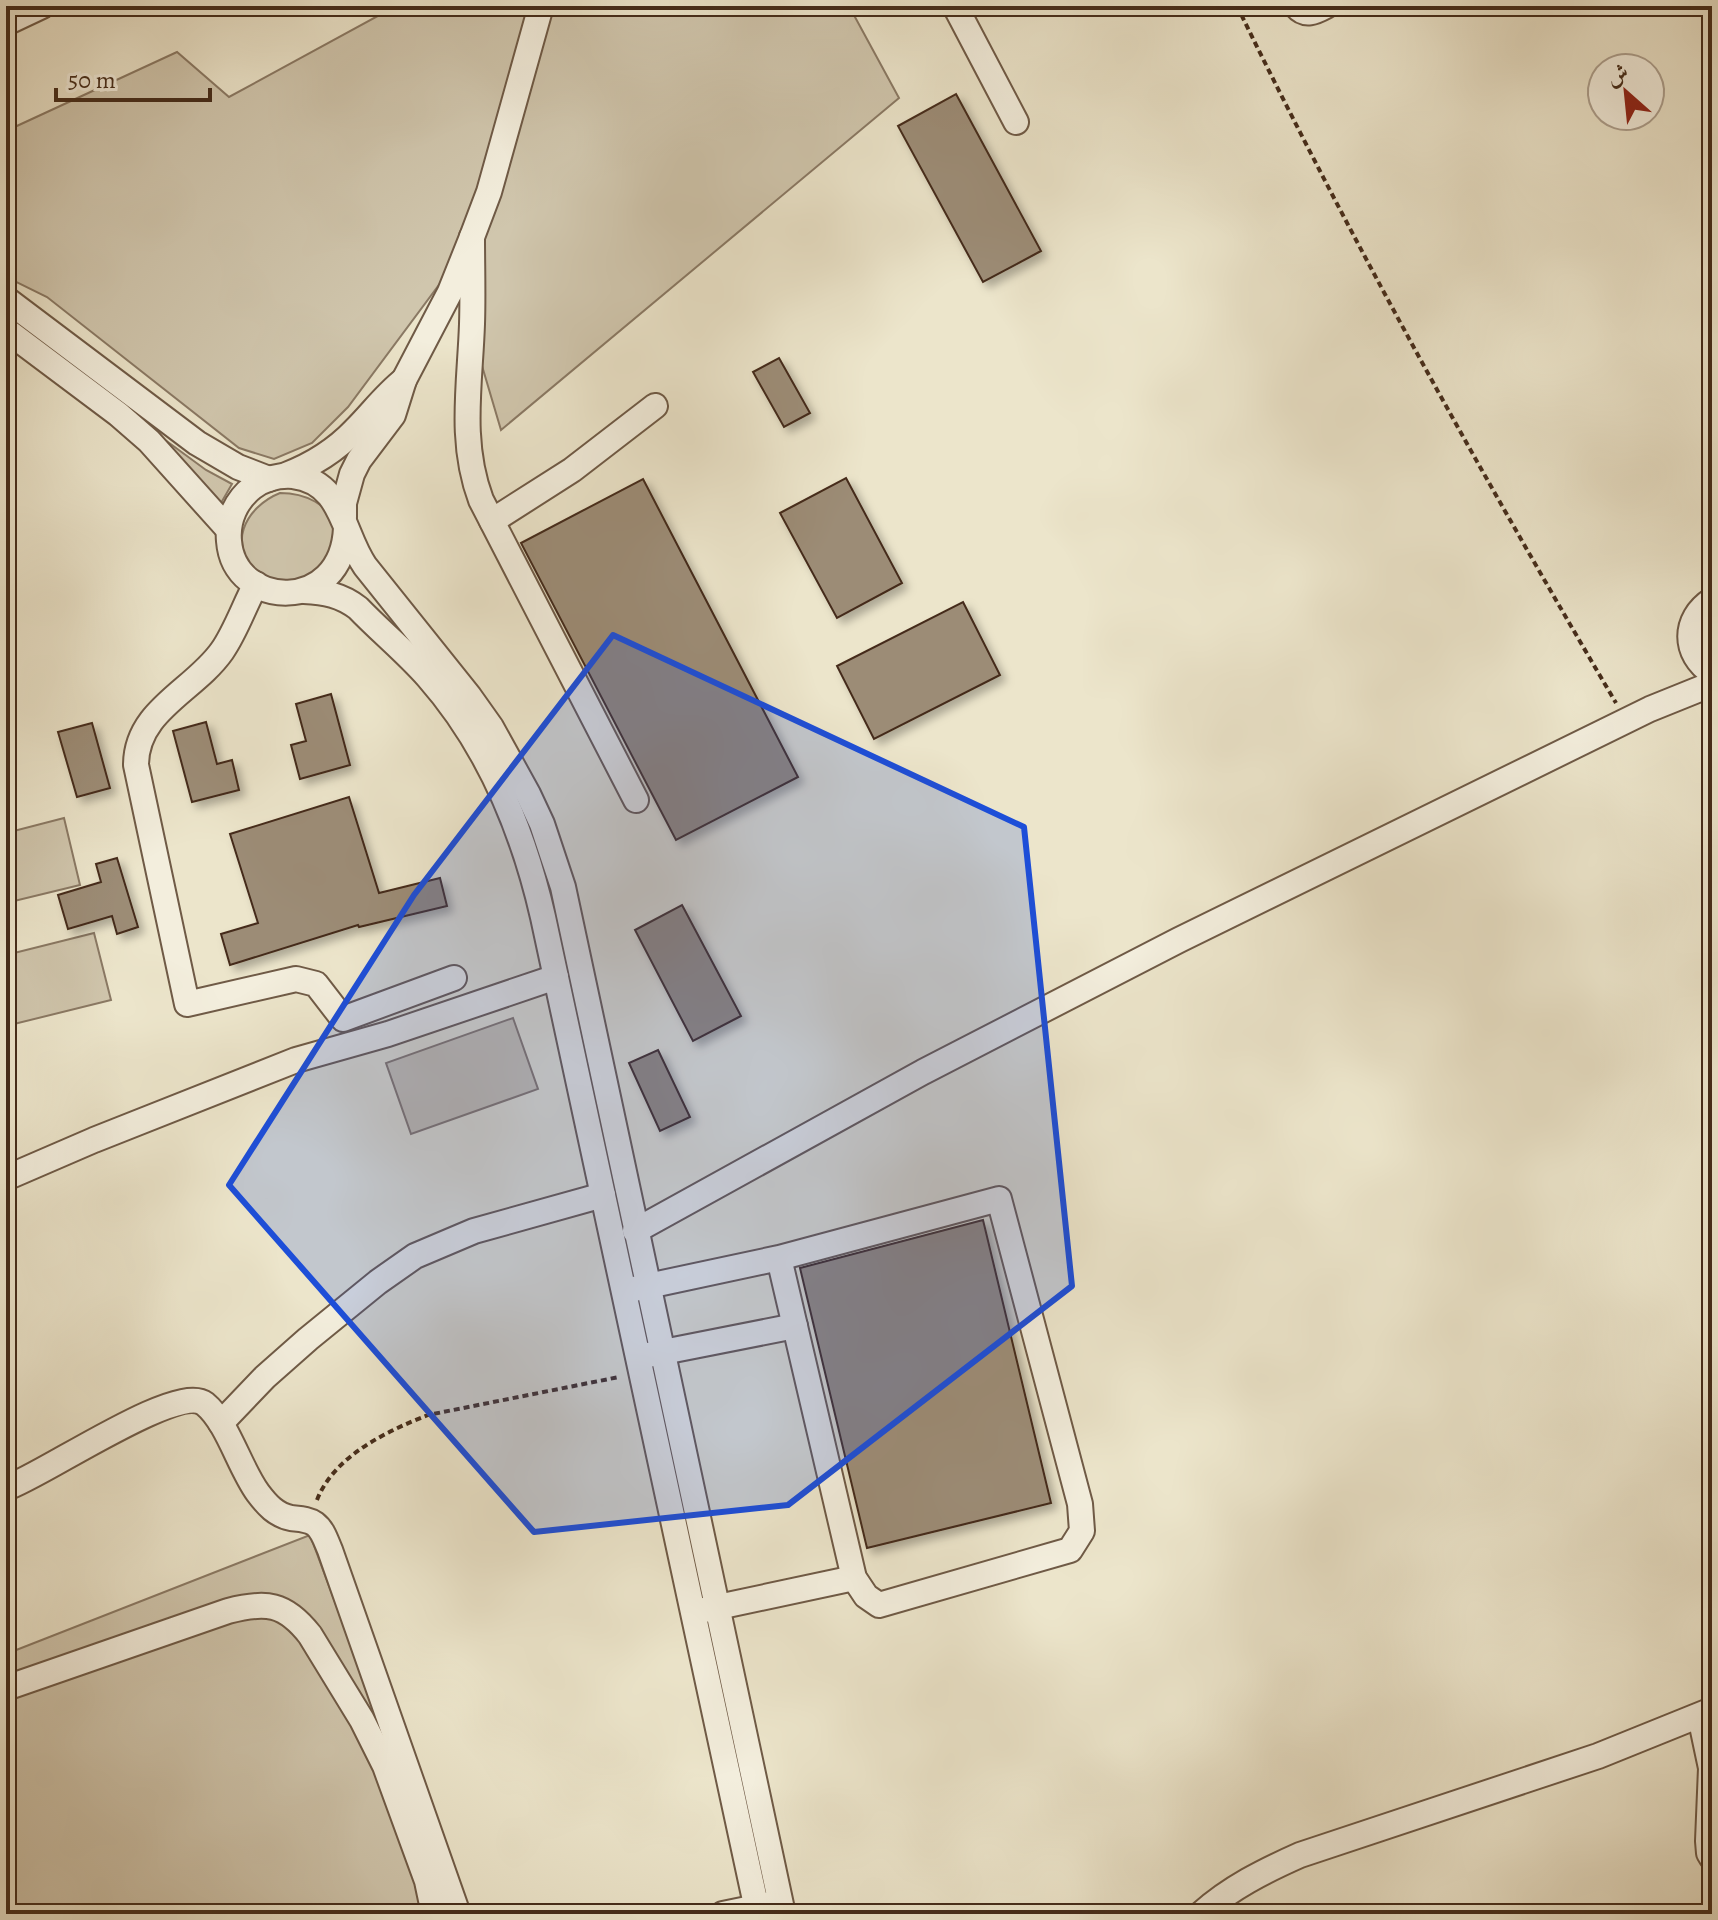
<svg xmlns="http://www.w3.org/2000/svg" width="1718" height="1920" viewBox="0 0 1718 1920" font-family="Alegreya,Amiri,serif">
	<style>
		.green { fill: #d0c6ad; stroke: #8a7964; stroke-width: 2 }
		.building { fill: #9c8c76; stroke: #452c1a; stroke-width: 2; filter: url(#shadow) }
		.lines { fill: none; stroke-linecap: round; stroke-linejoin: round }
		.minor-casing { stroke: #6f5a46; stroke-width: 28 }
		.path { stroke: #452c1a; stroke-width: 4; stroke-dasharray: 6 4; stroke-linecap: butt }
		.minor { stroke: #f3eedd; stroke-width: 24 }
		.marked { fill: #1d4ed8; fill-opacity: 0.2; stroke: #1d4ed8; stroke-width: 6; stroke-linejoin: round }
	</style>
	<defs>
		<filter id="shadow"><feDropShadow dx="5.5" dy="5.5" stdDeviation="4" flood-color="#0004"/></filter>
	</defs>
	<rect width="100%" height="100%" fill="#ece5cb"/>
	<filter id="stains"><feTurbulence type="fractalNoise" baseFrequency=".0025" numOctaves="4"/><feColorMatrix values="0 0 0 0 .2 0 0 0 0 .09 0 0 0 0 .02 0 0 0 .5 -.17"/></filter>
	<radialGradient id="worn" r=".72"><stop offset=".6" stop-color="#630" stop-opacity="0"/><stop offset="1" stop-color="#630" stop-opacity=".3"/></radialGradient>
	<g class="green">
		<polygon points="396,6 849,6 899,98 501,430 472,332 459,258 348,407 312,443 274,459 239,448 47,297 6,277 6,131 177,52 229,97"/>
		<polygon points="157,434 206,470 232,484 221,503 219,504"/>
		<path d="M280,493C302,493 333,503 334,531C334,541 329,554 327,564L297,584C286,581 269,581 260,574C225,547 245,507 280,493Z"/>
		<polygon points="64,818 80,885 6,903 6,833"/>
		<polygon points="94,933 111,1000 6,1026 6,955"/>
		<polygon points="513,1018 538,1089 411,1134 386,1063"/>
		<polygon points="310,1535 451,1914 6,1914 6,1654"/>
	</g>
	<g class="building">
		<polygon points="956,94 1041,251 983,282 898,126"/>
		<polygon points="779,358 810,413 784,427 753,372"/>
		<polygon points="846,478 902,583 837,618 780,513"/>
		<polygon points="643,479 798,777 676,840 521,543"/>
		<polygon points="963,602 1000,675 874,739 837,666"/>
		<polygon points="331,694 350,765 300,779 291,745 306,741 296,704"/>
		<polygon points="206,722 217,764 232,760 239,790 192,802 173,731"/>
		<polygon points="92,723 110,788 77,797 58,732"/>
		<polygon points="349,797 379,893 440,878 447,906 359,927 358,925 230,965 221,934 258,923 230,834"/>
		<polygon points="117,858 138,927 117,934 112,916 68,929 58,895 101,882 96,864"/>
		<polygon points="682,905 741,1016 693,1041 635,930"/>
		<polygon points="658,1050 690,1117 660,1131 629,1063"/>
		<polygon points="983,1220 1051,1503 867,1548 800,1268"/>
	</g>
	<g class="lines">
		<defs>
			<g id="minor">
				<polyline points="955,6 1016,122"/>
				<path d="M1296,6C1305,17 1315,12 1326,6"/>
				<polyline points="6,23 42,6"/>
				<path d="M472,237C472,266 473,295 472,324C470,384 459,442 481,500L636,800"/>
				<polyline points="6,299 197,443 238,467 269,479"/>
				<polyline points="6,330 118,414 149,441 228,529"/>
				<path d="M286,475C312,465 335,451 355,430C372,413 385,395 404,380"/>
				<polyline points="344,517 344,503 352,474 359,460 393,415 404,380 450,292 472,237 489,192 541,6"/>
				<polyline points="492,521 572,470 655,406"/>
				<path d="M346,528C342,615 234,609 229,541C227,520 236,500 253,487C264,479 279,475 293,476C343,482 342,533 365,566L469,696L491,727L528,794L542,824L563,887L783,1914"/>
				<path d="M256,584C244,606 236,631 222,651C194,691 136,710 136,765L187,1004L296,979L316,984L343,1019L454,978"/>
				<path d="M304,591C325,592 341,595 358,608C380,631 406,652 428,677C488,745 523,830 543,917L758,1914"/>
				<path d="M1712,600C1683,619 1683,654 1712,673"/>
				<polyline points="6,1178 94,1140 296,1060 388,1034 556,977"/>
				<polyline points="635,1231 923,1072 1179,940 1650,709 1712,684"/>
				<polyline points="634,1289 779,1258 999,1199 1080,1504 1082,1531 1070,1550 879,1605 866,1596 854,1578 779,1258"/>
				<polyline points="648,1355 795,1326"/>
				<polyline points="221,1423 265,1377 308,1339 378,1282 415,1256 474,1231 603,1195"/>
				<path d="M6,1488C41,1477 177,1382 205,1404C228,1423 239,1467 258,1493C267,1505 276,1515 291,1518C299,1519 308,1519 315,1524C323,1530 326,1541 330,1550L458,1914"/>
				<polyline points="704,1610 854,1578"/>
				<path d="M6,1688L228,1611C266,1601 285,1603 310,1635L362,1720L385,1766L427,1881L434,1914"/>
				<polyline points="1700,1716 1711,1768 1708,1841 1709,1853 1712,1858"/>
				<polyline points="723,1914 771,1904"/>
				<path d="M1201,1914C1230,1888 1264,1871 1300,1855L1598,1756L1712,1710"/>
			</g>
		</defs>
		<use href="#minor" class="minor-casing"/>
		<g class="path">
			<path d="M1237,6C1353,244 1482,475 1616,703"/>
			<path d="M317,1500C334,1456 387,1431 428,1415L619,1377"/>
		</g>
		<use href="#minor" class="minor"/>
	</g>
	<path class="marked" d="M613,635L1024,827L1072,1286L788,1505L534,1532L229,1185L414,895Z"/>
	<rect width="1718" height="1920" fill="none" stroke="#ece5cb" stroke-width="32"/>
	<rect x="8" y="8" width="1702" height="1904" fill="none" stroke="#452c1a" stroke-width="4"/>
	<rect x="16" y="16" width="1686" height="1888" fill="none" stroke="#452c1a" stroke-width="2"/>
	<g transform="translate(1626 92) rotate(333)"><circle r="38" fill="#f3eedd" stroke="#ada08f" stroke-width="2"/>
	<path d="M0-6L14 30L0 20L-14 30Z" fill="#8f2418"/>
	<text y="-12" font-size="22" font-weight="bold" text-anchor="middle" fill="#452c1a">ش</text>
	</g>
	<path d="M56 88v12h154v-12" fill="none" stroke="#452c1a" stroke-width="4"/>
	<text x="68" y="88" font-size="24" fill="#452c1a" stroke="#f3eedd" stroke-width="6" paint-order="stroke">50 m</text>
	<rect width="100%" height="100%" filter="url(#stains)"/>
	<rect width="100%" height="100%" fill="url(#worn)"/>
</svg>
